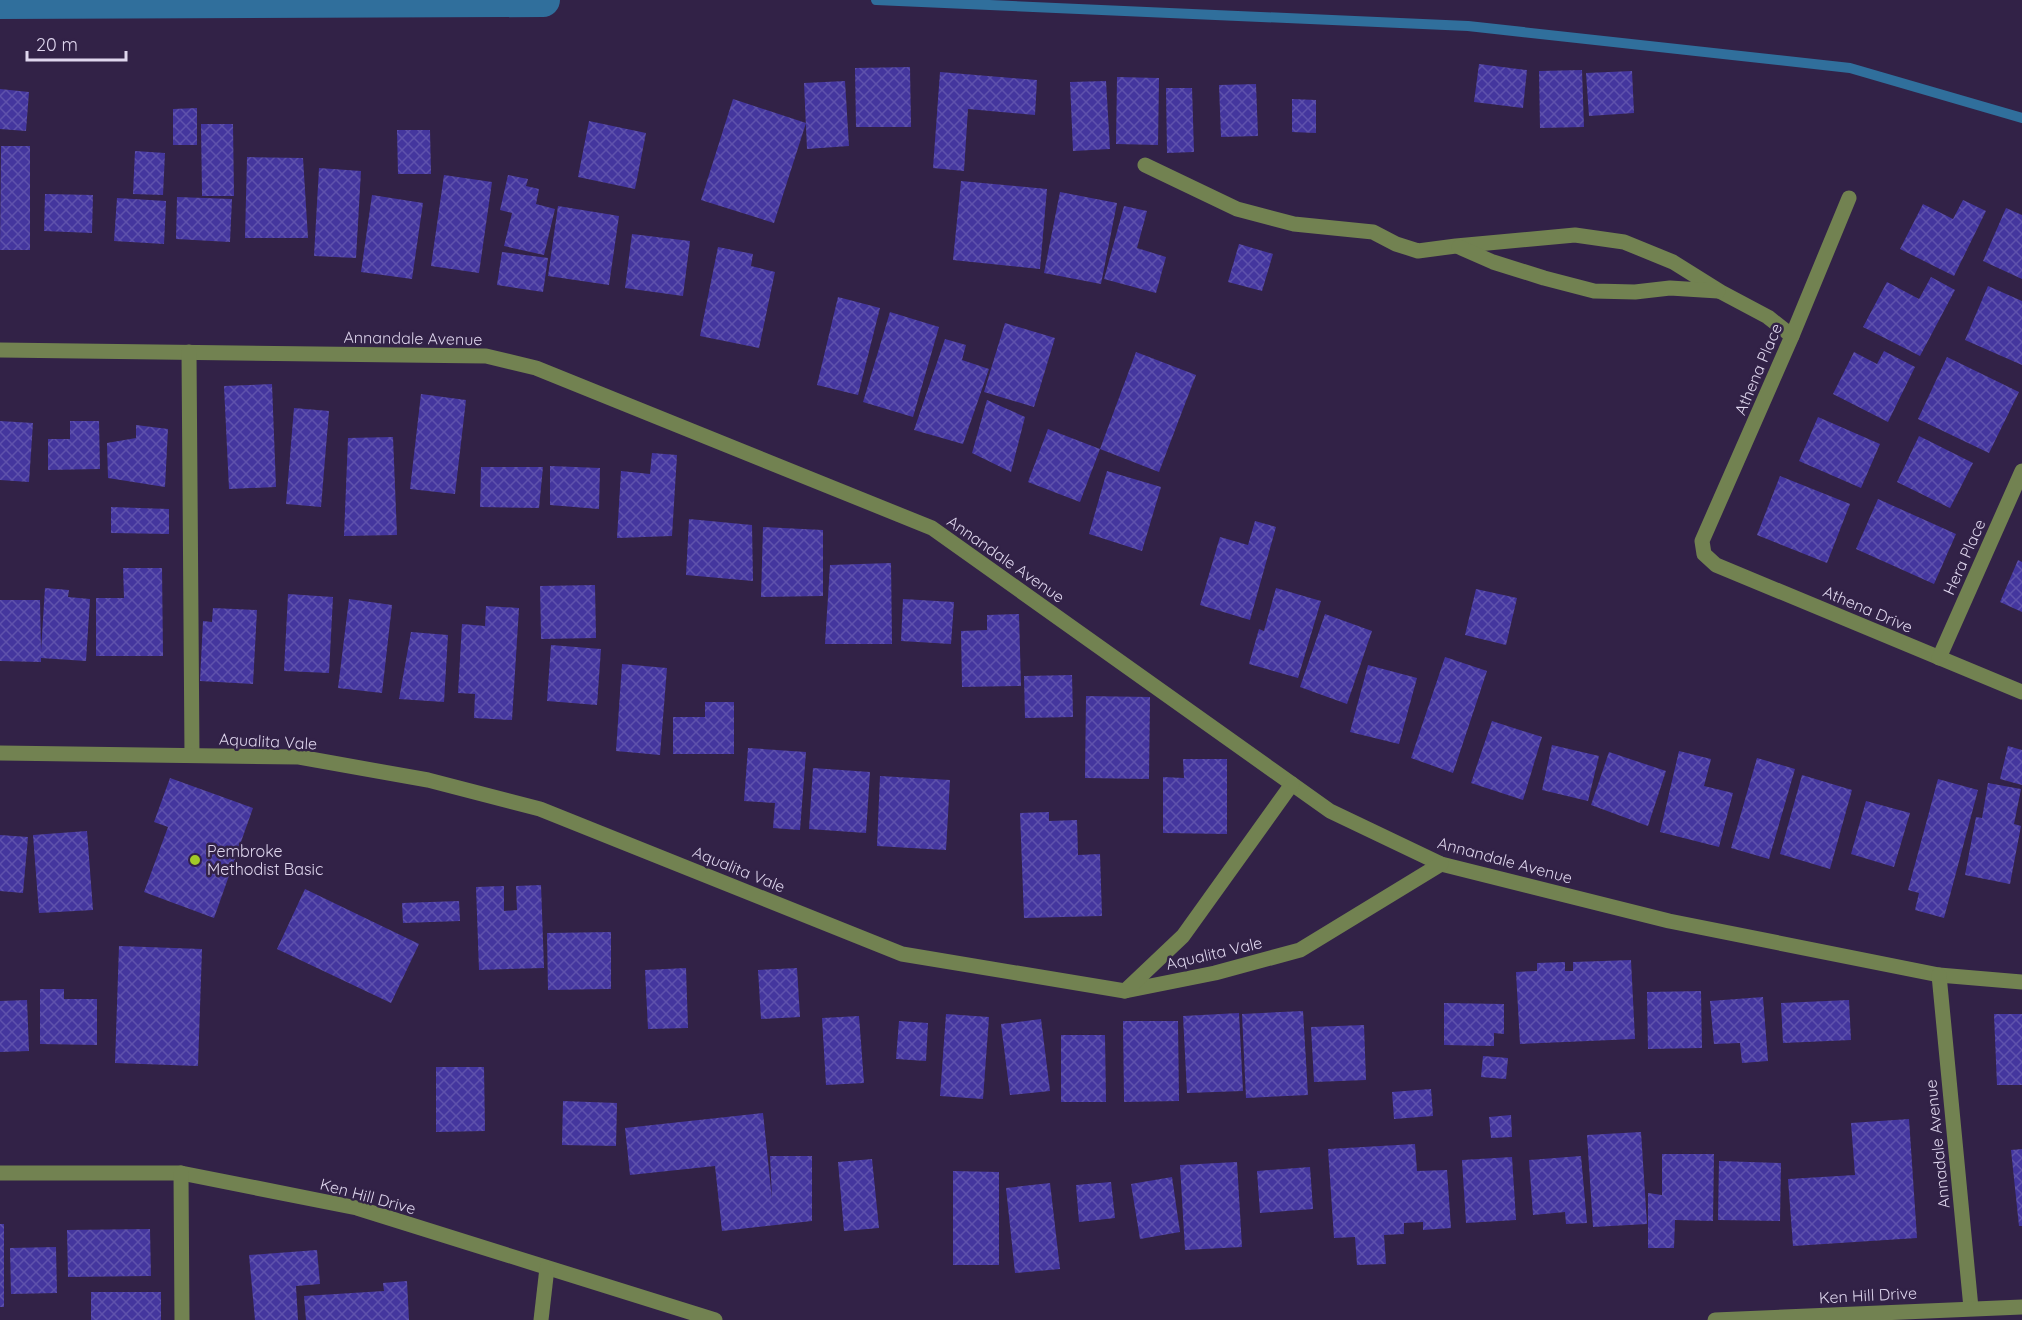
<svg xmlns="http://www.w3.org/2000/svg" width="2022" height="1320" viewBox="0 0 2022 1320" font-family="Quicksand,sans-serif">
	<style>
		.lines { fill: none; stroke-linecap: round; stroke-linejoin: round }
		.stream { stroke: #306f9c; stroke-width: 10 }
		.canal { stroke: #306f9c; stroke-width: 34 }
		.building { fill: url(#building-cross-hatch) }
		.minor { stroke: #728251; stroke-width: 15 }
		.poi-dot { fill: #a2c928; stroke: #322247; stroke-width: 2 }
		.labels { text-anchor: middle; stroke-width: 5; stroke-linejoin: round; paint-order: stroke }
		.street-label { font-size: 16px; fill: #dfd6ee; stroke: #322247 }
		.poi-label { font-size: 16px; fill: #dfd6ee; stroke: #322247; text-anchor: start }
	</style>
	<defs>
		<pattern id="building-cross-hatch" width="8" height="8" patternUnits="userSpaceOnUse" patternTransform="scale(1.5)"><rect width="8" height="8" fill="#44369e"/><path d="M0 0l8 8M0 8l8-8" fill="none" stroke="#5f52ac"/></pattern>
	</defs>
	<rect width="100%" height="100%" fill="#322247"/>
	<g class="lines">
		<polyline class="stream" points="876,0 1468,26 1850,68 2022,118"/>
		<polyline class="canal" points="0,2 543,0"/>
	</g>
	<g class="building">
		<polygon points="1479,64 1527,70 1523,108 1474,102"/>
		<polygon points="910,67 911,127 856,127 855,68"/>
		<polygon points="1582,70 1584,127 1540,128 1539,71"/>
		<polygon points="1632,71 1634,113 1589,116 1586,73"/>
		<polygon points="940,72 1037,80 1035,115 968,109 964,171 933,168"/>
		<polygon points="1117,77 1159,78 1158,145 1116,144"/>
		<polygon points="845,81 849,146 807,149 804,83"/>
		<polygon points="1106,81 1110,149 1073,151 1070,82"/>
		<polygon points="1256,84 1258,136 1221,137 1219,85"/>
		<polygon points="1166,88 1192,88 1194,152 1167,153"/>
		<polygon points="0,89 29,92 26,131 0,129"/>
		<polygon points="733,99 806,123 774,223 701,200"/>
		<polygon points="1292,99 1316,100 1316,133 1292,132"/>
		<polygon points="197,108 197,145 173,145 173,109"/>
		<polygon points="589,121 646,133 635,189 578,177"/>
		<polygon points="201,124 233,124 234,196 202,196"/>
		<polygon points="397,130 430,130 431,174 398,174"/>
		<polygon points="1,146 30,146 30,250 0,250"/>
		<polygon points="135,151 165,153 163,195 133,194"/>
		<polygon points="247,157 303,158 308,238 245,238"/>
		<polygon points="319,168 361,171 356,258 314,256"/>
		<polygon points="444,175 492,182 479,273 431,266"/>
		<polygon points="508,175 528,179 526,186 539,189 536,204 555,209 544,255 504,246 512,213 500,210"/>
		<polygon points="961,181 1047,189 1040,269 953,260"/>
		<polygon points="1060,192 1117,203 1101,284 1044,273"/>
		<polygon points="45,194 93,195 92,233 44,231"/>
		<polygon points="372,195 423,203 412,279 361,272"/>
		<polygon points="177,197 232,199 230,242 176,239"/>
		<polygon points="117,198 166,201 164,244 114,241"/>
		<polygon points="1963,200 1986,211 1954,276 1900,249 1923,204 1953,219"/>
		<polygon points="558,206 619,216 609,285 548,276"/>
		<polygon points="1124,206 1147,211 1137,248 1166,257 1156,293 1104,279"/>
		<polygon points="2006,208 2022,215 2022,279 1983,261"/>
		<polygon points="632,234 690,241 683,296 625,288"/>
		<polygon points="1239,244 1273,254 1262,291 1228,282"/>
		<polygon points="718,247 753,254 751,266 775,272 759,348 700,336"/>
		<polygon points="502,252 548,258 543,292 497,285"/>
		<polygon points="1931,277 1955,290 1920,356 1863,327 1887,282 1919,299"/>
		<polygon points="1988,286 2022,301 2022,365 1965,340"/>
		<polygon points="838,297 880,308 858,395 817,385"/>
		<polygon points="890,312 939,327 913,417 863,402"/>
		<polygon points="1005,323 1055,338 1034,407 984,392"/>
		<polygon points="945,339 966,345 962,360 989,369 963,444 914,430"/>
		<polygon points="1884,351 1915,367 1888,422 1833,394 1854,352 1877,364"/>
		<polygon points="1136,352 1196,375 1159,472 1100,449"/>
		<polygon points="1947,357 2019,392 1989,453 1918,419"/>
		<polygon points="272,384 276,487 229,489 224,386"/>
		<polygon points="421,394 466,400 455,494 410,489"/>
		<polygon points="987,400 1025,417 1011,472 972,453"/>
		<polygon points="294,408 329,411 321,507 286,504"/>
		<polygon points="1818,417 1880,444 1861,488 1799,461"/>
		<polygon points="0,421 33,423 29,482 0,480"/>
		<polygon points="70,421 99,421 100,469 48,470 48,439 70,439"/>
		<polygon points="136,425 168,429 165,487 108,478 107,443 136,438"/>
		<polygon points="1048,429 1100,449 1080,502 1028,482"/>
		<polygon points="1919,436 1973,463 1950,508 1897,482"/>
		<polygon points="393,437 397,535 344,536 348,438"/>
		<polygon points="652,453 677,455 672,536 617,538 621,471 650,474"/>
		<polygon points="550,466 600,468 599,509 550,505"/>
		<polygon points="481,467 543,467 539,508 480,507"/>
		<polygon points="1107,471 1161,487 1142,551 1089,534"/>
		<polygon points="1780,476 1850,504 1827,563 1757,535"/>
		<polygon points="1878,499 1956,534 1934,584 1856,549"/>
		<polygon points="111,507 169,509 169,534 111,533"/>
		<polygon points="689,519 752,525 753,581 686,575"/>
		<polygon points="1255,521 1276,527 1250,620 1200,605 1220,537 1248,545"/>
		<polygon points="763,527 823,530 823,596 761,597"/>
		<polygon points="2018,560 2022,562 2022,612 2000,602"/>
		<polygon points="891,563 892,644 825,644 830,565"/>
		<polygon points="123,568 162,568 163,656 96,656 96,598 124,598"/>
		<polygon points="595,585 596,638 541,639 540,586"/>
		<polygon points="45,588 69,590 68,597 90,599 86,661 41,658 41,662 0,661 0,600 40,600 41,651"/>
		<polygon points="1276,588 1321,601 1298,678 1249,664 1259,629 1264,631"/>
		<polygon points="1476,589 1517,598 1506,645 1465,635"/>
		<polygon points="288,594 333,597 329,673 284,671"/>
		<polygon points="349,599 392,605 382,693 338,688"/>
		<polygon points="903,599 954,602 951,644 901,641"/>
		<polygon points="486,606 519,608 512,720 474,718 475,694 458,693 462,624 485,626"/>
		<polygon points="213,608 257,610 253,684 200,681 203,621 212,622"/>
		<polygon points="1019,614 1021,686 962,687 961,631 987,630 987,615"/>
		<polygon points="1325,614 1372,631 1347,704 1300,687"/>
		<polygon points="411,632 448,635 444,702 399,699"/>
		<polygon points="551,645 601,649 597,705 547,701"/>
		<polygon points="1445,657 1487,671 1453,773 1411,758"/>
		<polygon points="622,664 667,668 660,755 616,751"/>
		<polygon points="1368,665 1417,678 1399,744 1350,732"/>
		<polygon points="1072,675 1073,717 1025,718 1024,676"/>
		<polygon points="1086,696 1150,697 1149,779 1085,778"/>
		<polygon points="705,702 734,702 734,754 673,754 673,717 705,717"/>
		<polygon points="1492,721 1542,737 1523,800 1471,783"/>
		<polygon points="1552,745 1599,756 1588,801 1542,790"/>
		<polygon points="2008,746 2022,750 2022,785 2000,779"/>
		<polygon points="748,748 806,752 800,830 773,828 775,803 744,801"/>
		<polygon points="1679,751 1711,759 1704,786 1733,793 1719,847 1660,832"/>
		<polygon points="1609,752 1666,771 1648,826 1591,805"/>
		<polygon points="1757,758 1795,769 1769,859 1731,848"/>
		<polygon points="1183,759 1227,759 1227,834 1163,833 1163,777 1184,778"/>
		<polygon points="813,768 870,772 866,833 809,829"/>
		<polygon points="1802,775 1852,790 1830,869 1780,854"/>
		<polygon points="880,776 950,780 946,850 877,846"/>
		<polygon points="170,778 253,808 214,918 144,892 168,827 154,822"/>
		<polygon points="1938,779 1978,790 1944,918 1915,910 1919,893 1908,890"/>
		<polygon points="1988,783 2021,789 2014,824 2021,826 2010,884 1965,875 1976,817 1982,818"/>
		<polygon points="1866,801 1910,813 1894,867 1851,854"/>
		<polygon points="1049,812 1049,821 1077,820 1078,855 1100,854 1102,916 1024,918 1020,813"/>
		<polygon points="87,831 93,910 39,913 33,835"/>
		<polygon points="0,835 28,837 23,893 0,891"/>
		<polygon points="541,885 544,968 479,970 476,887 504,886 504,911 517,910 516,886"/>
		<polygon points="305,889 419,944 391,1003 277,949"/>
		<polygon points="459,901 460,921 403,923 402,903"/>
		<polygon points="611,932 611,989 548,990 547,933"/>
		<polygon points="119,946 202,949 198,1066 115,1063"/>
		<polygon points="1631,960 1635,1039 1520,1044 1516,972 1537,971 1537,963 1565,962 1565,971 1573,971 1573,962"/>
		<polygon points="686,968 688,1028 648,1029 645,970"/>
		<polygon points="797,968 800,1017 761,1019 758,970"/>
		<polygon points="40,989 64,989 64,999 97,999 97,1045 40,1044"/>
		<polygon points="1701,991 1702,1048 1648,1049 1647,992"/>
		<polygon points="1763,997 1768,1061 1742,1063 1740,1043 1714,1044 1710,1001"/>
		<polygon points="27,1000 29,1051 0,1052 0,1001"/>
		<polygon points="1849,1000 1851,1040 1783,1043 1781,1003"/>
		<polygon points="1444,1003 1504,1004 1504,1034 1494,1033 1494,1046 1444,1045"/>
		<polygon points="1303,1011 1308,1095 1246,1098 1242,1014"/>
		<polygon points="1239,1013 1243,1091 1187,1093 1183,1016"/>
		<polygon points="946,1014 989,1017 983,1099 940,1096"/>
		<polygon points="1994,1014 2022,1014 2022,1085 1997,1085"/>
		<polygon points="859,1016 864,1083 826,1085 822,1018"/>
		<polygon points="1041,1019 1050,1091 1010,1095 1001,1024"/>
		<polygon points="899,1021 928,1023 926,1061 896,1059"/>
		<polygon points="1123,1021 1178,1021 1179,1101 1124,1102"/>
		<polygon points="1364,1025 1366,1080 1314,1082 1311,1027"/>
		<polygon points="1061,1035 1105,1035 1106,1102 1061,1102"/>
		<polygon points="1483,1056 1508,1058 1506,1079 1481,1077"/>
		<polygon points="436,1067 484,1067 485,1131 436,1132"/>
		<polygon points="1431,1089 1433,1116 1394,1119 1392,1092"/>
		<polygon points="563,1101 617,1103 616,1146 562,1145"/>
		<polygon points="763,1113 772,1199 770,1156 812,1156 812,1221 722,1231 715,1166 630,1175 625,1128"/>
		<polygon points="1511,1115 1512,1137 1491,1138 1489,1117"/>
		<polygon points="1909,1119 1917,1238 1793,1246 1788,1179 1855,1175 1851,1123"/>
		<polygon points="1641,1132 1647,1224 1593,1227 1587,1135"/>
		<polygon points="1415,1144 1417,1171 1447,1170 1451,1228 1423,1230 1423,1222 1404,1223 1404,1234 1384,1235 1386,1264 1357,1265 1355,1237 1334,1238 1328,1149"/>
		<polygon points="2022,1149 2022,1226 2019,1226 2011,1150"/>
		<polygon points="1662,1154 1714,1154 1713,1221 1675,1220 1674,1248 1648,1248 1648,1193 1662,1195"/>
		<polygon points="1581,1156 1587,1223 1566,1224 1565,1212 1533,1215 1529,1160"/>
		<polygon points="1512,1157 1516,1220 1466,1223 1462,1160"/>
		<polygon points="872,1159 879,1228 844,1231 838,1162"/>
		<polygon points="1719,1161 1781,1163 1780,1221 1718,1220"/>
		<polygon points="1237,1162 1242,1247 1185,1250 1180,1165"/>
		<polygon points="1310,1167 1313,1209 1260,1213 1257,1171"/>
		<polygon points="953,1171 999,1172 999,1265 953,1265"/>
		<polygon points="1172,1177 1180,1232 1140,1239 1131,1184"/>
		<polygon points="1111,1182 1115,1218 1079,1222 1076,1185"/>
		<polygon points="1050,1183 1060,1269 1015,1273 1006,1188"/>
		<rect x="0" y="1224" width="4" height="83"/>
		<polygon points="150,1229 151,1276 68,1277 67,1230"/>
		<polygon points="56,1247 57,1293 11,1294 10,1248"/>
		<polygon points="317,1250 320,1284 296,1286 298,1320 255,1320 249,1255"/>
		<polygon points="407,1281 409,1320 306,1320 304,1296 384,1291 383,1283"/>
		<rect x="91" y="1292" width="70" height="28"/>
	</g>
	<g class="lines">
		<g class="minor">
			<polyline points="1145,165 1237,209 1294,224 1373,232 1396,244 1418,251 1456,246 1575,235 1624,242 1673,262 1721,292 1768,317 1792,336"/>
			<polyline points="1849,198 1792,336 1702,541 1704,554 1716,565 2022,692"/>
			<polyline points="1459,247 1493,262 1544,278 1594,291 1635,292 1670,288 1718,291"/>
			<polyline points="0,350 486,356 536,368 932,528 1330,811 1441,864 1669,921 1939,975 2022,982"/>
			<polyline points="189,352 192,755"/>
			<polyline points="1939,658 2022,471"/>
			<polyline points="0,753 299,757 428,780 540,809 902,954 1125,991 1215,973 1300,950 1441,864"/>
			<polyline points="1939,975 1971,1308"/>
			<polyline points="1125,991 1183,936 1292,784"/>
			<polyline points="0,1173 181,1173 357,1208 715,1320"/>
			<polyline points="181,1173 182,1320"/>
			<polyline points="541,1320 547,1268"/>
			<polyline points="1715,1320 2022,1307"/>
		</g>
	</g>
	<circle class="poi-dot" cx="195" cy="860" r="6"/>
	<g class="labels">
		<g class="street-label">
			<text transform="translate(413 338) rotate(1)" y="6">Annandale Avenue</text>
			<text transform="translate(1758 369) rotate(-67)" y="6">Athena Place</text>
			<text transform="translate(1964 557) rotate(-66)" y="6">Hera Place</text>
			<text transform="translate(1006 559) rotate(35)" y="6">Annandale Avenue</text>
			<text transform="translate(1868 609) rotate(23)" y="6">Athena Drive</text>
			<text transform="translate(268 741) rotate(3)" y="6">Aqualita Vale</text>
			<text transform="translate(1505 860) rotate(15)" y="6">Annandale Avenue</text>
			<text transform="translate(739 869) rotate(22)" y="6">Aqualita Vale</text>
			<text transform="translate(1214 953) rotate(-13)" y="6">Aqualita Vale</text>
			<text transform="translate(1937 1144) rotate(-96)" y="6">Annadale Avenue</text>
			<text transform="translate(368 1196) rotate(15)" y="6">Ken Hill Drive</text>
			<text transform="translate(1868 1295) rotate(-3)" y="6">Ken Hill Drive</text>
		</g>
		<g class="poi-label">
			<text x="207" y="857">Pembroke<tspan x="207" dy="18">Methodist Basic</tspan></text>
		</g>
	</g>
	<path d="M27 51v9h99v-9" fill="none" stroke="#dfd6ee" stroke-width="3"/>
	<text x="36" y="51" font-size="18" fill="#dfd6ee" stroke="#322247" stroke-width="4.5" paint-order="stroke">20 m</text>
</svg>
